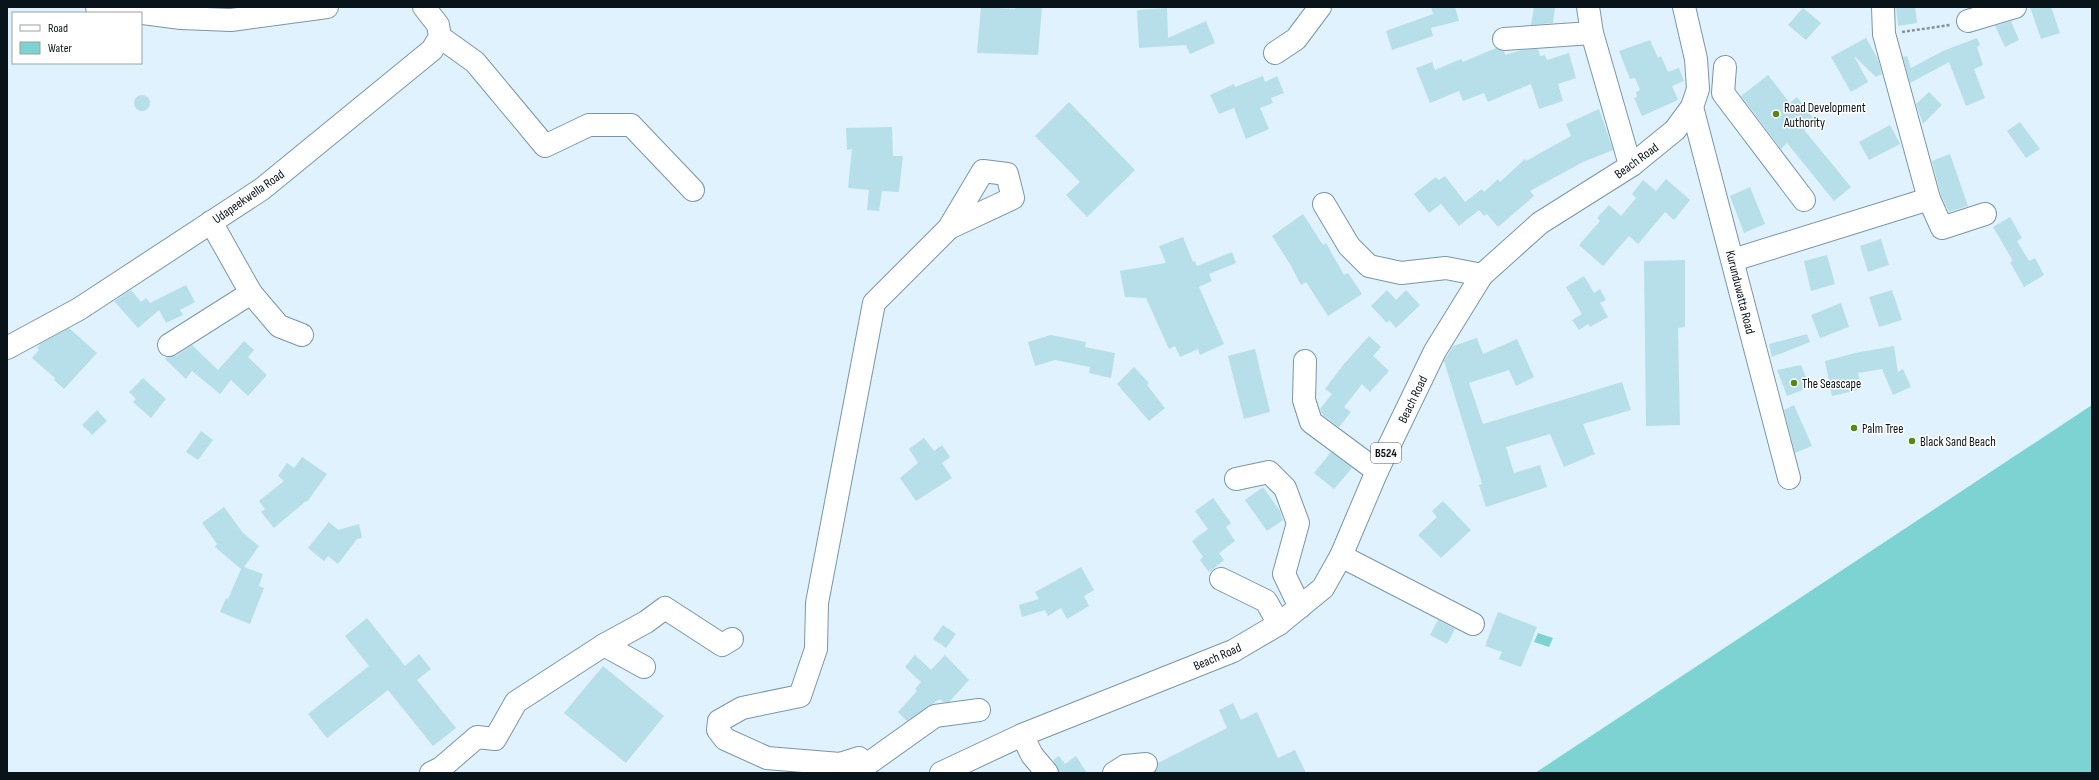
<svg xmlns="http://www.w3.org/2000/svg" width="2099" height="780" viewBox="0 0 2099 780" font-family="'Sofia Sans Condensed',sans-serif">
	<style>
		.water { fill: #7cd3d1 }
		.building { fill: #b7dfe9 }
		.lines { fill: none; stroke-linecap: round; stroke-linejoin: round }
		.minor-casing { stroke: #7996a9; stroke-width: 24 }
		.major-casing { stroke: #7996a9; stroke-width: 24 }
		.highway-casing { stroke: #7996a9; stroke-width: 24 }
		.path { stroke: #84939d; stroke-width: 2.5; stroke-dasharray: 3 2; stroke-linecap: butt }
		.minor { stroke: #fff; stroke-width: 22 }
		.major { stroke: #fff; stroke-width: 22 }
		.highway { stroke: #fff; stroke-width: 22 }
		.poi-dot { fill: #588718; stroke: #fff; stroke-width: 1.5 }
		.labels { text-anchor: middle; stroke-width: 3; stroke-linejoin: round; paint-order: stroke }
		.shield { fill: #fff; stroke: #525a5f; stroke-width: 1 }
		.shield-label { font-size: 12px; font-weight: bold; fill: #08131a }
		.poi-label { font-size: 13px; fill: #08131a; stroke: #fff; text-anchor: start }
		.street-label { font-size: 13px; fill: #08131a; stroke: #fff }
	</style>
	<rect width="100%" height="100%" fill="#dff2fe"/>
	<g class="water">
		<polygon points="2092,405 2092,773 1535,773"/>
		<polygon points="1538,633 1553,638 1549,647 1534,642"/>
	</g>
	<g class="building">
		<polygon points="981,7 1015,9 1016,7 1042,7 1038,55 977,53"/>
		<polygon points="1431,7 1455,7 1459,21 1431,28 1433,36 1392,50 1386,31 1433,14"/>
		<polygon points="1534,7 1555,7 1553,23 1531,25"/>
		<polygon points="1896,7 1915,7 1917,23 1898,26"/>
		<polygon points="2030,7 2051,7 2060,33 2041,39"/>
		<polygon points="1167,8 1168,38 1206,21 1215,43 1190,54 1186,45 1139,48 1137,10"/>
		<polygon points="1803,8 1821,23 1806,40 1788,25"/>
		<polygon points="2011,21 2019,40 2005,47 1995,26"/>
		<polygon points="1866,38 1878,59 1882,74 1876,77 1854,56 1868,82 1851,92 1831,57"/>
		<polygon points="1977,38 1980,45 1977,47 1983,65 1974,69 1985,98 1966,106 1949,62 1910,83 1903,57 1907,56 1911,68 1943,51"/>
		<polygon points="1650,40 1658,58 1661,56 1668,72 1679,68 1684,81 1672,86 1678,100 1642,116 1634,98 1637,97 1636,92 1640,90 1635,78 1630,79 1619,51"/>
		<polygon points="1496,48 1504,51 1505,55 1521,50 1538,49 1540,56 1545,55 1547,60 1569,53 1576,78 1558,84 1563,101 1539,109 1531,84 1488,102 1484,93 1463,101 1459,91 1430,103 1416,68 1432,62 1435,70 1461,59 1463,62"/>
		<polygon points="1768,75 1790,103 1797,97 1815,121 1804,130 1851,187 1834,201 1787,143 1781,149 1741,96"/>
		<polygon points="1263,76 1265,82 1277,76 1284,93 1271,98 1273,103 1260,108 1269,129 1246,139 1234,108 1219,114 1210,95 1234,84 1235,87"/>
		<polygon points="1929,92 1942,105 1923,124 1916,104"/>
		<circle cx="142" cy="103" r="8"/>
		<polygon points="1069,102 1135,170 1087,217 1066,195 1080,182 1035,136"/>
		<polygon points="1599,109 1613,150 1583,162 1530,191 1534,196 1498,227 1487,214 1484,216 1479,210 1459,226 1441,204 1429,213 1414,194 1436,177 1439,180 1445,176 1465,202 1482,189 1484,192 1498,179 1500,182 1525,159 1526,161 1571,136 1566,124"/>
		<polygon points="2020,122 2040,149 2026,158 2007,131"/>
		<polygon points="1890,125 1900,144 1869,160 1859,142"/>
		<polygon points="892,127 893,156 903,156 899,192 882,191 879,211 867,210 869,190 848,188 852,149 847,150 846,128"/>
		<polygon points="1950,154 1968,206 1949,212 1941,195 1932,161"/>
		<polygon points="1666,179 1690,200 1674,220 1665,212 1638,244 1629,236 1603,266 1579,245 1600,221 1597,218 1609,205 1621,216 1636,198 1632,194 1643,180 1656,191"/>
		<polygon points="1750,187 1765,224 1744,233 1730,196"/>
		<polygon points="1303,214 1323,245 1326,243 1344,275 1348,273 1362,294 1328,316 1306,282 1301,285 1290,264 1272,236"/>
		<polygon points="2010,217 2022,238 2017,241 2029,261 2035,258 2044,275 2024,287 2010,262 2013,261 1993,227"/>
		<polygon points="1183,237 1193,262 1195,261 1197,266 1232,252 1236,263 1209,274 1212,281 1199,287 1224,344 1200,355 1198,349 1180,357 1175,346 1169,349 1146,298 1125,297 1120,271 1166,263 1159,246"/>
		<polygon points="1881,239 1889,265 1868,272 1860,246"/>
		<polygon points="1827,255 1835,284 1811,291 1804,261"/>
		<polygon points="1685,260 1685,327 1678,328 1680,425 1646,426 1644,261"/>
		<polygon points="1584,276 1594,293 1600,289 1606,300 1600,303 1608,317 1590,327 1588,324 1579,330 1572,320 1582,314 1566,287"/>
		<polygon points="186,285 195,302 180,310 183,315 166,323 159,310 138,328 114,301 131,290 141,302 146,298 150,303"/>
		<polygon points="1387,290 1396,300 1406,290 1420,305 1396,328 1389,320 1387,323 1371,306"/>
		<polygon points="1892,290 1902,320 1879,327 1869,297"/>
		<polygon points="1841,303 1849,327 1820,338 1811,315"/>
		<polygon points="69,328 97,353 64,389 54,380 55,378 32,358 39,350 37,348 40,344"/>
		<polygon points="1807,334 1810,342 1772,357 1769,344"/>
		<polygon points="1051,335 1086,342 1085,347 1115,353 1111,378 1089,373 1090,367 1055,360 1035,366 1028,342"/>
		<polygon points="1369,336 1381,347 1373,356 1389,371 1370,392 1362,384 1344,407 1351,412 1339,427 1322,414 1320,409 1332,394 1325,389 1344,364"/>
		<polygon points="1477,338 1483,354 1517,339 1534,377 1516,386 1509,370 1469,383 1483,424 1622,382 1631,410 1583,424 1595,454 1564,467 1550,434 1506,447 1514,473 1540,465 1547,487 1486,507 1479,485 1482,484 1444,361 1453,346"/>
		<polygon points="244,341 254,350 248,357 267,375 248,396 231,380 220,394 192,371 186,379 165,359 167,357 176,356 192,345 218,370"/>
		<polygon points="1894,346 1898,372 1903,369 1911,387 1893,395 1882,369 1858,373 1862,389 1832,396 1825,361 1855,353"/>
		<polygon points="1255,349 1270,412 1244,419 1228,356"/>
		<polygon points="1801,365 1810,387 1787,396 1777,370"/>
		<polygon points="1134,367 1149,383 1147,385 1165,408 1149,421 1117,384"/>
		<polygon points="143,378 166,399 151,418 133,402 136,399 129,392"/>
		<polygon points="1794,405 1812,446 1795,453 1784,410"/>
		<polygon points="97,410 107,421 92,435 82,425"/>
		<polygon points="201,431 213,440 198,460 186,452"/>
		<polygon points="924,438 934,451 942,445 950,457 942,463 952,478 916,501 900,478 918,463 909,449"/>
		<polygon points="1331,452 1352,468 1334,489 1314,473"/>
		<polygon points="302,457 327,474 307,502 306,501 274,528 261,512 265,509 259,501 284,481 278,476 287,463 294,468"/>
		<polygon points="1263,487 1280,511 1283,520 1267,531 1245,500"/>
		<polygon points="1213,498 1231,523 1226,527 1235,541 1219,553 1224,560 1209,572 1200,560 1203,557 1192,541 1208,529 1195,511"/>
		<polygon points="1443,501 1471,530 1441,558 1418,535 1437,517 1432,511"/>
		<polygon points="224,507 243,533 259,546 244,567 263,574 259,586 264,588 250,624 220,612 226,598 228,599 241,569 215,547 217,544 202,523"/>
		<polygon points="329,522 338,530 359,524 362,538 357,539 338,564 328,556 324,561 308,548"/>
		<polygon points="1081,567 1094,590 1084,596 1089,606 1067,619 1061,608 1048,616 1045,610 1022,617 1019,605 1039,599 1035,592"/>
		<polygon points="1498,612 1537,627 1521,667 1499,659 1502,652 1485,646"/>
		<polygon points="367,618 405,666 419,654 431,669 417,680 456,728 433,746 388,690 327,738 308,714 369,666 345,636"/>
		<polygon points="1438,620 1455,629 1447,644 1430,635"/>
		<polygon points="943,625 956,634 946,648 933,639"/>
		<polygon points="915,655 931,670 945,655 969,680 949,702 943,702 940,699 907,721 898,712 917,691 915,689 921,682 905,667"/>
		<polygon points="603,666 664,716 626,763 564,713"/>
		<polygon points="1233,703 1241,720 1257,712 1278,758 1295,750 1306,773 1154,773 1158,763 1227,728 1219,710"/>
		<polygon points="1059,756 1065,764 1076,756 1087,773 1059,773 1053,760"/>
	</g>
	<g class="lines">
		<defs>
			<g id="minor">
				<polyline points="1588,7 1592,33 1628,158 1632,165"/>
				<polyline points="1968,21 2015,7"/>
				<polyline points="440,37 475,62 545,146 589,125 631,125 693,190"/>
				<polyline points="1504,39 1592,33"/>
				<polyline points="1275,53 1296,39 1320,7"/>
				<polyline points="1725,67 1723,93 1804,200"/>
				<polyline points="1692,107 1789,478"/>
				<polyline points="1929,199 1942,228 1985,214"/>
				<polyline points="1324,204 1349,246 1369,266 1401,273 1446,268 1482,275"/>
				<polyline points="211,222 251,293 279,326 302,335"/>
				<polyline points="1733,260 1929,199 1884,34 1883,7"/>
				<polyline points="169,345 251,293"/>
				<polyline points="7,348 79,309 262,189 432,50 440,37 438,25 424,7"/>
				<polyline points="1305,361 1304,400 1311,422 1377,471"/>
				<polyline points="1236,479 1269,472 1285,488 1298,523 1284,574 1300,607"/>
				<polyline points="1341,556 1473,624"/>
				<polyline points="1221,579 1266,601 1279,624"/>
				<polyline points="604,645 646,622 665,608 722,645 732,639"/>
				<polyline points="1022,735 1032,755 1047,773"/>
				<polyline points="862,768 935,716 979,710"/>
				<polyline points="431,773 441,768 477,737 495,739 516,702 604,645 644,667"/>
				<polyline points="859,773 862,768 859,758 840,764 767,758 725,739 718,730 719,721 742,708 800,696 816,649 817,603 874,303 949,228 983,171 1007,174 1013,198 949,228"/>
				<polyline points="1114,773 1125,766 1146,764"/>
			</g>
			<polyline id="major" points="941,773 1022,735 1233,651 1279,624 1323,588 1341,556 1377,471 1435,351 1482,275 1540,223 1632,165 1675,130 1692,107 1698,89 1696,59 1684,7"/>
			<polyline id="highway" points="97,7 181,18 231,20 327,7"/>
		</defs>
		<use href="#minor" class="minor-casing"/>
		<use href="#major" class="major-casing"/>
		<use href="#highway" class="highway-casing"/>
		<polyline class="path" points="1902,32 1950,25"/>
		<use href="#minor" class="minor"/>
		<use href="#major" class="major"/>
		<use href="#highway" class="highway"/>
	</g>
	<g class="poi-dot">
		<circle cx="1776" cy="114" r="4"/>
		<circle cx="1794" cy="383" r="4"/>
		<circle cx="1854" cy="428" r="4"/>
		<circle cx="1912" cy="441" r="4"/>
	</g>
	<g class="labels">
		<rect class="shield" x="1371" y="443" width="30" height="20" rx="3"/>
		<g class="shield-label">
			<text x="1386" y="457">B524</text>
		</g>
		<g class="poi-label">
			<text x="1784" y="112">Road Development<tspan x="1784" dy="15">Authority</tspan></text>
			<text x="1802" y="388">The Seascape</text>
			<text x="1862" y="433">Palm Tree</text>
			<text x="1920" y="446">Black Sand Beach</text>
		</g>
		<g class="street-label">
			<text transform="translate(1636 160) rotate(-36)" y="5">Beach Road</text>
			<text transform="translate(248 196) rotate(-35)" y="5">Udapeekwella Road</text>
			<text transform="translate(1741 292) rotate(76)" y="5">Kurunduwatta Road</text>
			<text transform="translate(1412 399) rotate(-64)" y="5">Beach Road</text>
			<text transform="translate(1217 656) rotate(-23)" y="5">Beach Road</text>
		</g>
	</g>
	<rect width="2099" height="780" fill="none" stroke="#08131a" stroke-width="16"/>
	<rect x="12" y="12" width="130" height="52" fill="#ffffff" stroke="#9ca1a3"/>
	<rect x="20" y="25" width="20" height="6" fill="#ffffff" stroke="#9ca1a3"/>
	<text x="48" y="32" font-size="12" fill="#08131a">Road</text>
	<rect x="20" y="42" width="20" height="12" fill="#7cd3d1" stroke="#9ca1a3"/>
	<text x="48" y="52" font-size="12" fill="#08131a">Water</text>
</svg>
